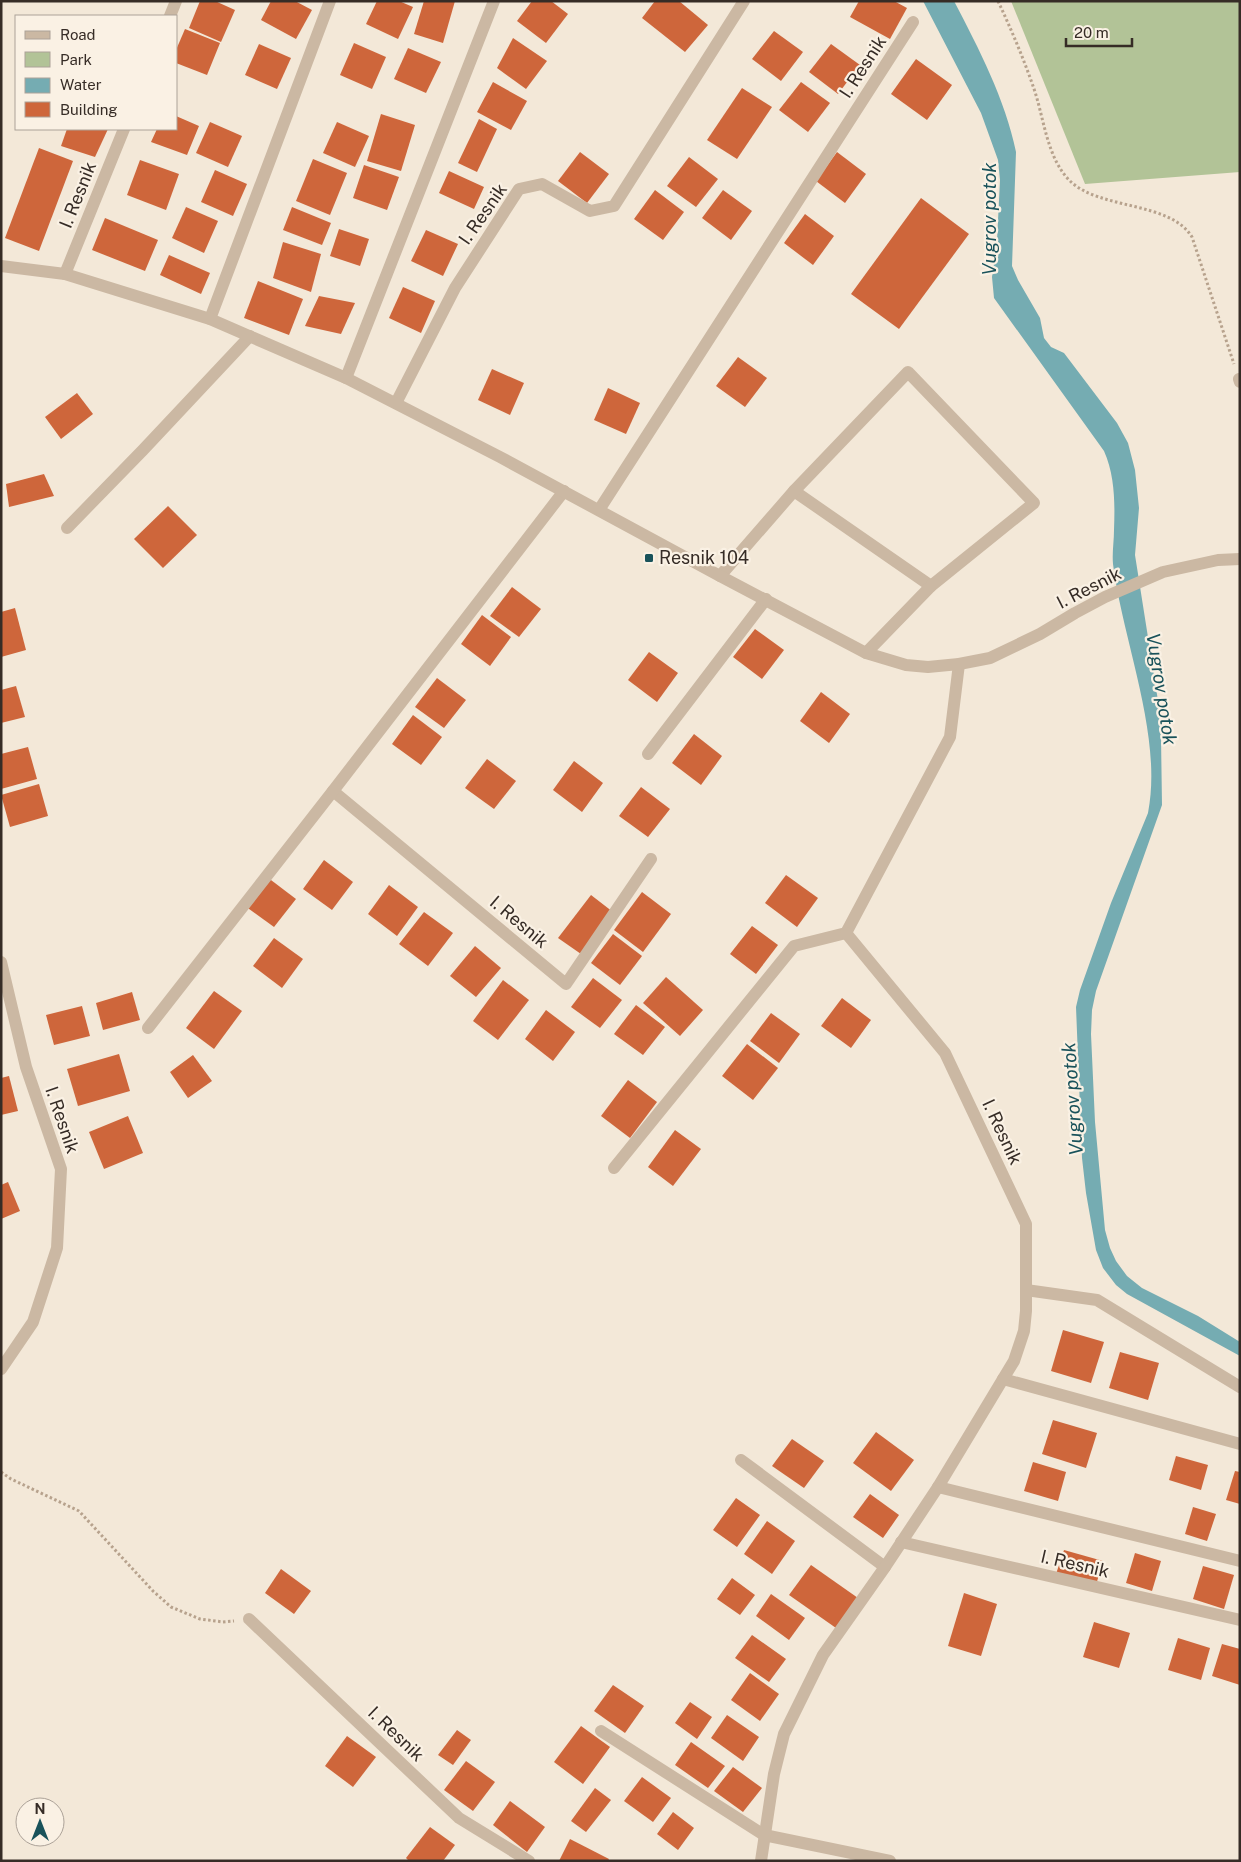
<svg xmlns="http://www.w3.org/2000/svg" width="1241" height="1862" viewBox="0 0 1241 1862" font-family="'Public Sans',sans-serif">
	<style>
		.green { fill: #b2c397 }
		.water { fill: #75acb2 }
		.building { fill: #ce663b }
		.lines { fill: none; stroke-linecap: round; stroke-linejoin: round }
		.path { stroke: #b7a28d; stroke-width: 3; stroke-dasharray: 2.5 2.5; stroke-linecap: butt }
		.service { stroke: #cbb8a3; stroke-width: 12 }
		.minor { stroke: #cbb8a3; stroke-width: 12 }
		.tertiary { stroke: #cbb8a3; stroke-width: 12 }
		.poi-dot { fill: #19525a; stroke: #faf1e4; stroke-width: 2 }
		.labels { text-anchor: middle; stroke-width: 4.5; stroke-linejoin: round; paint-order: stroke }
		.street-label { font-size: 18px; fill: #362c26; stroke: #faf1e4 }
		.poi-label { font-size: 18px; fill: #362c26; stroke: #faf1e4; text-anchor: start }
		.water-label { font-size: 19px; font-style: italic; fill: #19525a; stroke: #faf1e4 }
	</style>
	<rect width="100%" height="100%" fill="#f3e8d8"/>
	<polygon class="green" points="1011,1 1240,1 1240,172 1085,184"/>
	<path class="water" d="M923,1H954C979,49 1005,99 1016,152L1012,266L1018,280L1040,318L1044,338L1051,347L1064,353L1117,423L1128,443L1135,470L1139,508L1135,555L1159,707L1161,737L1162,805L1096,991L1092,1010L1091,1034L1095,1122L1105,1230L1110,1248L1116,1261L1127,1276L1142,1288L1198,1316L1240,1342V1356L1127,1294L1116,1285L1103,1268L1096,1250L1086,1193L1082,1158L1076,1007L1080,990L1111,903L1148,813C1163,736 1123,642 1113,564C1112,553 1114,541 1114,530C1115,503 1115,476 1104,451L994,298L992,277L997,241L1000,180L998,160L981,113Z"/>
	<g class="building">
		<polygon points="200,1 215,1 235,10 221,42 189,28"/>
		<polygon points="271,1 295,1 312,10 296,39 261,20"/>
		<polygon points="377,1 399,1 413,7 398,39 366,24"/>
		<polygon points="424,1 455,1 443,43 414,34"/>
		<polygon points="532,1 551,1 568,14 546,43 517,21"/>
		<polygon points="655,1 679,1 708,25 685,52 642,18"/>
		<polygon points="859,1 894,1 907,8 890,39 850,17"/>
		<polygon points="185,29 220,43 207,75 176,63 176,50"/>
		<polygon points="774,31 803,52 781,81 752,59"/>
		<polygon points="513,38 547,61 526,89 497,68"/>
		<polygon points="354,43 386,57 372,89 340,75"/>
		<polygon points="259,44 291,58 277,89 245,75"/>
		<polygon points="831,44 860,65 838,94 809,72"/>
		<polygon points="408,48 441,62 426,93 394,79"/>
		<polygon points="916,59 952,85 927,120 891,94"/>
		<polygon points="493,82 527,101 511,130 477,112"/>
		<polygon points="801,82 830,103 808,132 779,110"/>
		<polygon points="742,88 772,107 737,159 707,140"/>
		<polygon points="381,114 415,125 401,171 367,161"/>
		<polygon points="176,116 199,126 187,155 151,142 157,129 176,129"/>
		<polygon points="479,119 497,129 477,172 458,163"/>
		<polygon points="210,122 242,136 228,167 196,153"/>
		<polygon points="337,122 369,136 355,167 323,153"/>
		<polygon points="67,129 108,129 95,157 61,146"/>
		<polygon points="39,148 73,161 39,251 5,238"/>
		<polygon points="580,152 609,174 587,203 558,181"/>
		<polygon points="837,152 866,174 845,203 816,181"/>
		<polygon points="689,157 718,179 696,207 667,186"/>
		<polygon points="313,159 347,173 330,215 296,201"/>
		<polygon points="140,160 179,174 166,210 127,195"/>
		<polygon points="364,165 399,177 387,210 353,198"/>
		<polygon points="215,170 247,184 233,216 201,202"/>
		<polygon points="449,171 484,187 474,209 439,193"/>
		<polygon points="655,190 684,212 663,240 634,219"/>
		<polygon points="723,190 752,211 731,240 702,218"/>
		<polygon points="921,198 969,234 899,329 851,294"/>
		<polygon points="186,207 218,221 204,253 172,238"/>
		<polygon points="292,207 331,223 322,245 283,230"/>
		<polygon points="805,214 834,236 813,265 784,243"/>
		<polygon points="105,218 158,240 145,271 92,250"/>
		<polygon points="339,229 369,239 360,266 330,256"/>
		<polygon points="426,230 458,244 443,276 411,261"/>
		<polygon points="283,242 321,254 311,292 273,278"/>
		<polygon points="169,255 210,273 201,294 160,275"/>
		<polygon points="258,281 303,299 289,335 244,318"/>
		<polygon points="403,287 435,301 421,333 389,318"/>
		<polygon points="319,296 355,303 341,334 305,326"/>
		<polygon points="738,357 767,378 745,407 716,386"/>
		<polygon points="492,369 524,383 510,415 478,400"/>
		<polygon points="608,388 640,403 626,434 594,420"/>
		<polygon points="77,393 93,414 61,439 45,417"/>
		<polygon points="44,474 54,496 9,507 6,484"/>
		<polygon points="168,506 197,535 163,568 134,539"/>
		<polygon points="512,587 541,609 519,637 490,616"/>
		<polygon points="15,608 26,650 1,657 1,612"/>
		<polygon points="482,615 511,637 490,666 461,644"/>
		<polygon points="755,629 784,650 762,679 733,657"/>
		<polygon points="649,652 678,673 657,702 628,680"/>
		<polygon points="437,678 466,700 444,728 415,707"/>
		<polygon points="16,686 25,717 1,723 1,690"/>
		<polygon points="821,692 850,714 829,743 800,721"/>
		<polygon points="413,715 442,737 421,765 392,744"/>
		<polygon points="694,734 722,756 701,785 672,763"/>
		<polygon points="28,747 37,779 1,789 1,754"/>
		<polygon points="487,759 516,781 494,809 465,788"/>
		<polygon points="574,761 603,783 582,812 553,790"/>
		<polygon points="39,784 48,816 10,827 1,795"/>
		<polygon points="641,787 670,809 648,837 619,816"/>
		<polygon points="324,860 353,882 332,910 303,889"/>
		<polygon points="786,875 818,898 797,927 765,903"/>
		<polygon points="267,877 296,899 274,927 245,906"/>
		<polygon points="389,885 418,907 397,936 368,914"/>
		<polygon points="642,892 671,914 643,952 614,930"/>
		<polygon points="591,895 613,912 581,954 558,938"/>
		<polygon points="424,912 453,933 428,966 399,944"/>
		<polygon points="752,926 778,945 756,974 730,954"/>
		<polygon points="613,934 642,956 620,985 591,963"/>
		<polygon points="274,938 303,959 282,988 253,966"/>
		<polygon points="475,946 501,968 476,997 450,976"/>
		<polygon points="666,977 703,1010 680,1036 643,1003"/>
		<polygon points="593,978 622,1000 600,1028 571,1007"/>
		<polygon points="503,980 529,1000 498,1040 473,1021"/>
		<polygon points="214,991 242,1011 214,1049 186,1028"/>
		<polygon points="132,992 140,1020 103,1030 96,1003"/>
		<polygon points="842,998 871,1020 851,1048 821,1026"/>
		<polygon points="636,1005 665,1027 643,1055 614,1034"/>
		<polygon points="82,1006 90,1036 54,1045 46,1015"/>
		<polygon points="546,1010 575,1032 553,1061 525,1039"/>
		<polygon points="771,1013 800,1034 779,1063 750,1041"/>
		<polygon points="747,1044 778,1068 753,1100 722,1076"/>
		<polygon points="119,1054 130,1091 78,1106 67,1069"/>
		<polygon points="193,1055 212,1081 188,1098 170,1072"/>
		<polygon points="9,1076 18,1111 1,1115 1,1078"/>
		<polygon points="628,1080 657,1102 630,1138 601,1116"/>
		<polygon points="128,1116 143,1153 104,1169 89,1132"/>
		<polygon points="675,1130 701,1149 673,1186 648,1167"/>
		<polygon points="8,1182 20,1211 1,1219 1,1185"/>
		<polygon points="1063,1330 1104,1342 1091,1383 1051,1371"/>
		<polygon points="1120,1352 1159,1363 1148,1400 1109,1388"/>
		<polygon points="1053,1420 1097,1433 1086,1468 1042,1454"/>
		<polygon points="876,1432 914,1460 891,1491 853,1463"/>
		<polygon points="792,1439 824,1461 804,1488 772,1466"/>
		<polygon points="1176,1456 1208,1465 1201,1490 1169,1480"/>
		<polygon points="1033,1462 1066,1472 1058,1501 1024,1491"/>
		<polygon points="1235,1471 1240,1472 1240,1504 1226,1500"/>
		<polygon points="870,1494 899,1515 883,1538 853,1517"/>
		<polygon points="736,1498 760,1515 737,1547 713,1530"/>
		<polygon points="1193,1507 1216,1514 1207,1541 1185,1534"/>
		<polygon points="767,1521 795,1541 772,1574 744,1554"/>
		<polygon points="1064,1550 1103,1561 1096,1585 1056,1574"/>
		<polygon points="1135,1553 1161,1561 1152,1591 1126,1583"/>
		<polygon points="811,1565 858,1598 836,1628 789,1595"/>
		<polygon points="1203,1566 1234,1575 1224,1609 1193,1599"/>
		<polygon points="281,1569 311,1591 294,1614 265,1593"/>
		<polygon points="732,1578 755,1595 740,1615 717,1599"/>
		<polygon points="964,1593 997,1604 981,1656 948,1646"/>
		<polygon points="771,1594 805,1618 789,1640 756,1616"/>
		<polygon points="1094,1622 1130,1633 1119,1668 1083,1657"/>
		<polygon points="752,1635 786,1659 769,1682 735,1658"/>
		<polygon points="1178,1638 1210,1648 1201,1680 1168,1670"/>
		<polygon points="1222,1644 1240,1649 1240,1685 1212,1676"/>
		<polygon points="750,1673 779,1694 760,1721 731,1700"/>
		<polygon points="613,1685 644,1706 625,1733 594,1711"/>
		<polygon points="690,1702 712,1717 697,1739 675,1723"/>
		<polygon points="727,1715 759,1737 743,1761 711,1738"/>
		<polygon points="581,1726 610,1747 583,1784 554,1762"/>
		<polygon points="457,1730 471,1740 453,1765 438,1755"/>
		<polygon points="347,1736 376,1757 353,1787 325,1766"/>
		<polygon points="691,1742 725,1766 708,1788 675,1765"/>
		<polygon points="466,1761 495,1782 473,1811 444,1790"/>
		<polygon points="733,1767 762,1788 743,1812 714,1791"/>
		<polygon points="642,1777 671,1798 653,1822 624,1801"/>
		<polygon points="595,1788 611,1800 586,1832 571,1821"/>
		<polygon points="510,1801 545,1827 527,1852 493,1825"/>
		<polygon points="673,1812 694,1828 678,1850 657,1834"/>
		<polygon points="430,1827 455,1845 443,1861 409,1861 406,1858"/>
		<polygon points="570,1839 609,1859 608,1861 559,1861"/>
	</g>
	<g class="lines">
		<g class="path">
			<path d="M998,1C1011,29 1023,57 1033,86C1044,116 1046,157 1070,181C1100,210 1170,201 1192,237L1234,364"/>
			<polyline points="1,1472 11,1479 79,1511 153,1591 171,1607 200,1619 223,1622 234,1621"/>
		</g>
		<g class="service">
			<polyline points="1239,379 1240,382"/>
			<polyline points="794,491 931,586"/>
			<polyline points="67,528 143,450 250,336"/>
			<polyline points="720,576 794,491 908,372 1034,503 931,586 866,653"/>
			<polyline points="1026,1290 1097,1300 1240,1387"/>
			<polyline points="764,1835 890,1861"/>
		</g>
		<g class="minor">
			<polyline points="170,16 176,1"/>
			<polyline points="65,274 124,129"/>
			<polyline points="210,319 330,1"/>
			<polyline points="346,378 494,1"/>
			<polyline points="396,403 455,288 519,189 542,184 590,211 614,206 744,1"/>
			<polyline points="599,510 913,22"/>
			<polyline points="648,754 766,599"/>
			<polyline points="333,791 566,984 651,859"/>
			<polyline points="1,962 26,1067 61,1169 57,1248 33,1322 1,1369"/>
			<polyline points="148,1028 333,791 564,491"/>
			<polyline points="614,1168 794,946 846,933 950,737 959,664"/>
			<polyline points="1003,1379 1240,1444"/>
			<polyline points="741,1460 885,1567"/>
			<polyline points="938,1487 1240,1561"/>
			<polyline points="901,1542 1240,1620"/>
			<polyline points="249,1619 459,1818 529,1861"/>
			<polyline points="601,1731 764,1835"/>
			<polyline points="761,1861 774,1774 784,1734 823,1655 885,1567 938,1487 1003,1379 1014,1361 1024,1331 1026,1311 1026,1224 945,1053 846,933"/>
		</g>
		<polyline class="tertiary" points="1,266 65,274 210,319 346,378 500,457 720,576 866,653 906,665 928,667 959,664 990,658 1040,634 1075,613 1105,597 1163,572 1218,560 1240,559"/>
	</g>
	<rect class="poi-dot" x="644" y="553" width="10" height="10" rx="2.5"/>
	<g class="labels">
		<g class="street-label">
			<text transform="translate(863 67) rotate(-57)" y="6">I. Resnik</text>
			<text transform="translate(78 195) rotate(-68)" y="6">I. Resnik</text>
			<text transform="translate(483 214) rotate(-55)" y="6">I. Resnik</text>
			<text transform="translate(1089 588) rotate(-27)" y="6">I. Resnik</text>
			<text transform="translate(519 922) rotate(40)" y="6">I. Resnik</text>
			<text transform="translate(62 1120) rotate(71)" y="6">I. Resnik</text>
			<text transform="translate(1002 1132) rotate(65)" y="6">I. Resnik</text>
			<text transform="translate(1075 1564) rotate(13)" y="6">I. Resnik</text>
			<text transform="translate(396 1734) rotate(44)" y="6">I. Resnik</text>
		</g>
		<g class="poi-label">
			<text x="659" y="564">Resnik 104</text>
		</g>
		<g class="water-label">
			<text transform="translate(989 219) rotate(-90)" y="7">Vugrov potok</text>
			<text transform="translate(1162 689) rotate(81)" y="7">Vugrov potok</text>
			<text transform="translate(1072 1099) rotate(-94)" y="7">Vugrov potok</text>
		</g>
	</g>
	<rect width="1241" height="1862" fill="none" stroke="#362c26" stroke-width="5"/>
	<rect x="15" y="15" width="162" height="115" fill="#faf1e4" stroke="#aca298"/>
	<rect x="25" y="31" width="25" height="8" fill="#cbb8a3" stroke="#aca298"/>
	<text x="60" y="40" font-size="15" fill="#362c26">Road</text>
	<rect x="25" y="52" width="25" height="15" fill="#b2c397" stroke="#aca298"/>
	<text x="60" y="65" font-size="15" fill="#362c26">Park</text>
	<rect x="25" y="78" width="25" height="15" fill="#75acb2" stroke="#aca298"/>
	<text x="60" y="90" font-size="15" fill="#362c26">Water</text>
	<rect x="25" y="102" width="25" height="15" fill="#ce663b" stroke="#aca298"/>
	<text x="60" y="115" font-size="15" fill="#362c26">Building</text>
	<g transform="translate(40 1822)"><circle r="24" fill="#faf1e4" stroke="#aca298"/>
	<path d="M0-4L9 19L0 12L-9 19Z" fill="#19525a"/>
	<text y="-8" font-size="14" font-weight="bold" text-anchor="middle" fill="#362c26">N</text>
	</g>
	<path d="M1066 38v8h66v-8" fill="none" stroke="#362c26" stroke-width="2.5"/>
	<text x="1074" y="38" font-size="15" fill="#362c26" stroke="#faf1e4" stroke-width="4" paint-order="stroke">20 m</text>
</svg>
